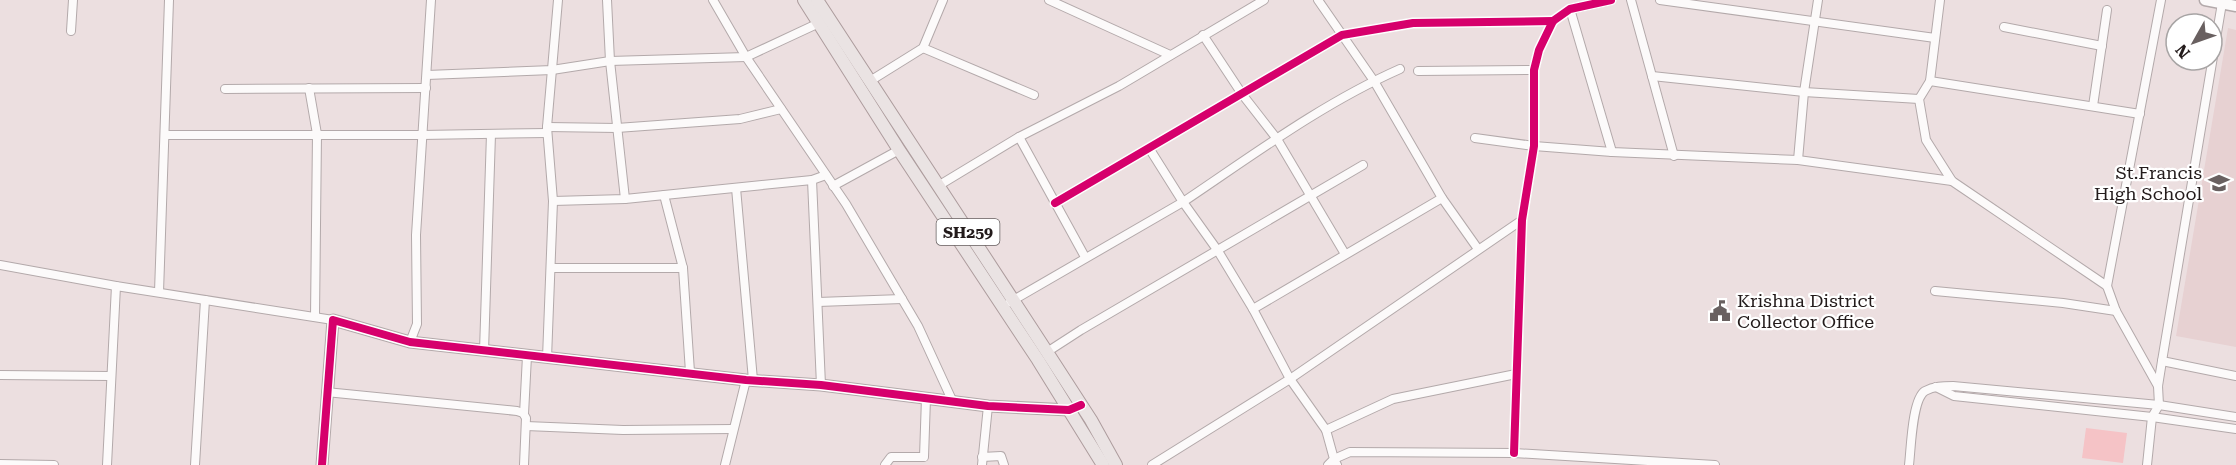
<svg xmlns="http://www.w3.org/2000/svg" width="2236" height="465" viewBox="0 0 2236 465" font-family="'Roboto Serif',serif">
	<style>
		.built { fill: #e7d1d2 }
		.green { fill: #f5c3c6 }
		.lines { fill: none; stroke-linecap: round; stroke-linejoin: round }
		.street-casing { stroke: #b3a9aa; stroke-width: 10 }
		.secondary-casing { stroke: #b3a9aa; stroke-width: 13 }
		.primary-casing { stroke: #ad9c9d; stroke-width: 14 }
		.street { stroke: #fcfafa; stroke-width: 8 }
		.secondary { stroke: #fcfafa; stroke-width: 10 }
		.primary { stroke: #eae3e3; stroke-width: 12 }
		.cycleway-casing { stroke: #fff; stroke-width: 11 }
		.cycleway { stroke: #d6006c; stroke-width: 8 }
		.labels { text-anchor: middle; stroke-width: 4.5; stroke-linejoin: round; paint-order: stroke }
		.shield { fill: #fff; stroke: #655f5f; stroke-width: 1.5 }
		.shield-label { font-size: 16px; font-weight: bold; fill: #231b1b }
		.poi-label { font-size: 18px; fill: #231b1b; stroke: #fff; text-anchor: end }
	</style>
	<rect width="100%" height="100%" fill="#ecdfe0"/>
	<polygon class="built" points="2228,28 2236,30 2236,347 2176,336"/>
	<polygon class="green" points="2086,428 2127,433 2123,463 2082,458"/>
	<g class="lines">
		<defs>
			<g id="street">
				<polyline points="713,0 746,57 846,204 918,326 952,400"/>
				<polyline points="1049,0 1170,55"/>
				<polyline points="1318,0 1374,81 1442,198 1478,249"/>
				<polyline points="1631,0 1674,156"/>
				<polyline points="1660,0 1935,38"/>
				<polyline points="1940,0 1930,81 1919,99 1926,140 1952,181 2107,286 2116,311 2158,386"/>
				<polyline points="1570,9 1612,152"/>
				<polyline points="2004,27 2102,46"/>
				<polyline points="71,31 73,0"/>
				<polyline points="1203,35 1242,94 1277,139 1345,254"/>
				<polyline points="923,48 1034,95"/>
				<polyline points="1418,71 1534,70"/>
				<polyline points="427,75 552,70 610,61 746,57 819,23"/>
				<polyline points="1652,76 1804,92 1919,99"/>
				<polyline points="870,81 923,48 943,0"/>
				<polyline points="1930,81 2140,114"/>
				<polyline points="309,88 317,134 315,317"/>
				<polyline points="225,89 426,88"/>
				<polyline points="2093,106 2107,10"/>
				<polyline points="547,127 617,128 740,119 781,109"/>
				<polyline points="165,135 422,135 547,133"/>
				<polyline points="1019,137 1119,86 1264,0"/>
				<polyline points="1475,138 1534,146 1612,152 1798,160 1952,181"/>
				<path d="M1149,148L1183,202C1253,155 1323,103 1400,69"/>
				<polyline points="1798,160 1804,92 1818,0"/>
				<polyline points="812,180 821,385"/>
				<polyline points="833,186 899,150"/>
				<polyline points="938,186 1019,137 1085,257"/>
				<polyline points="736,188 753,380"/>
				<polyline points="664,195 683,268 690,372"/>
				<polyline points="625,199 812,180 826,175"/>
				<polyline points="553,201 625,199 610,61 607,0"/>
				<polyline points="1055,203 1342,35 1413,23 1553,21"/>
				<polyline points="0,265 116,286 333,320"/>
				<polyline points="551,268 683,268"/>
				<polyline points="2107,286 2161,0"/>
				<polyline points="1935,291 2063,303 2116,311"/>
				<polyline points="159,292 169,0"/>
				<polyline points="818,302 902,299"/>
				<polyline points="1010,302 1183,202 1218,251 1253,309 1290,379 1326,430"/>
				<polyline points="1253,309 1442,198"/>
				<polyline points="410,342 417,324 416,235 431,0"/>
				<polyline points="484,351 491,134"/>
				<polyline points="1047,352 1081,330 1363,165"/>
				<polyline points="547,358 553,201 547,127 558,0"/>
				<polyline points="2162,361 2236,376"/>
				<polyline points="0,375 110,376"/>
				<polyline points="1936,387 1954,396 2152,417 2236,429"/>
				<polyline points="326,392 517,411 523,413 526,418 524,465"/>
				<polyline points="524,414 527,356"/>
				<polyline points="526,426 623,430 733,429"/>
				<polyline points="1514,453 1522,220 1534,146 1534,70 1539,50 1553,21 1570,9 1611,0"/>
				<polyline points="982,457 1001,456 1004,465"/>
				<polyline points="0,464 54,465"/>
				<polyline points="107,465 116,286"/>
				<polyline points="195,465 205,300"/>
				<polyline points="725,465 746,380"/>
				<polyline points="885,465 891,457 924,457 926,398"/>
				<polyline points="982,465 988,406"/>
				<polyline points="1152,465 1290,379 1522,220"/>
				<polyline points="1328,465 1334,459 1326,430 1393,399 1516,374"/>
				<polyline points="1337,465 1334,459 1350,452 1514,453 1715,465"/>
				<path d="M1909,465C1911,449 1912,399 1925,391C1934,386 1943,386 1953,386L2159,405L2236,417"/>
				<polyline points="2147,465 2152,417 2159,405 2158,386 2162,361 2222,3"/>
			</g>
			<g id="secondary">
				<polyline points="2205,0 2236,6"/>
				<polyline points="322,465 333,320 410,342 746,380 821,385 988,406 1069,410"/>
			</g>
			<g id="primary">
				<polyline points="804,0 899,150 1038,360 1103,465"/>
				<polyline points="817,0 1047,352 1091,420 1116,465"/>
			</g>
		</defs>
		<use href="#street" class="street-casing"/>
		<use href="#secondary" class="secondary-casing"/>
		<use href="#primary" class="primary-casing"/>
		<use href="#street" class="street"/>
		<use href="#secondary" class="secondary"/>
		<use href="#primary" class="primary"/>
		<defs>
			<g id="cycleway">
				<polyline points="1055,203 1342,35 1413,23 1553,21"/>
				<polyline points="1514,453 1522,220 1534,146 1534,70 1539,50 1553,21 1570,9 1611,0"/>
				<polyline points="322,465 333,320 410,342 746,380 821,385 988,406 1069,410 1081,405"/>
			</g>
		</defs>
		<use href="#cycleway" class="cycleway-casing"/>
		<use href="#cycleway" class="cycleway"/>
	</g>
	<defs>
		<symbol id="school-bare" viewBox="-9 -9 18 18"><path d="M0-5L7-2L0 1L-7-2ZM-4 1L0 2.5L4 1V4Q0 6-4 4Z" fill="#696060" stroke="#fff" stroke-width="2.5" paint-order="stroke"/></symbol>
		<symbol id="civic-bare" viewBox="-9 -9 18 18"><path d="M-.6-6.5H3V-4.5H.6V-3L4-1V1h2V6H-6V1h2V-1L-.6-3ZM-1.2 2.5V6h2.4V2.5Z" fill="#696060" stroke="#fff" stroke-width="2.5" paint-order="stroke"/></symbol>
	</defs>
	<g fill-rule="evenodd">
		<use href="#school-bare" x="2204" y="168" width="30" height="30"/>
		<use href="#civic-bare" x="1705" y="296" width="30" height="30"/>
	</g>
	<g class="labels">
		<rect class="shield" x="936.5" y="219" width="63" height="26" rx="4.5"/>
		<g class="shield-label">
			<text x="968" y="238">SH259</text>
		</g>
		<g class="poi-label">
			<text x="2202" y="179">St.Francis<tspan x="2202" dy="21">High School</tspan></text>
			<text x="1737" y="307" text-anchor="start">Krishna District<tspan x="1737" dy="21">Collector Office</tspan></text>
		</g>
	</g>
	<g transform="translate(2194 42) rotate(230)"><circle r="28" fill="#ffffff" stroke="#a7a4a4" stroke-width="1.5"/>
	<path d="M0-4.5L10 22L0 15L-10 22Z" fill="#696060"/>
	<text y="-9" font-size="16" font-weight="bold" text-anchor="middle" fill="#231b1b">N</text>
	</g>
</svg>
